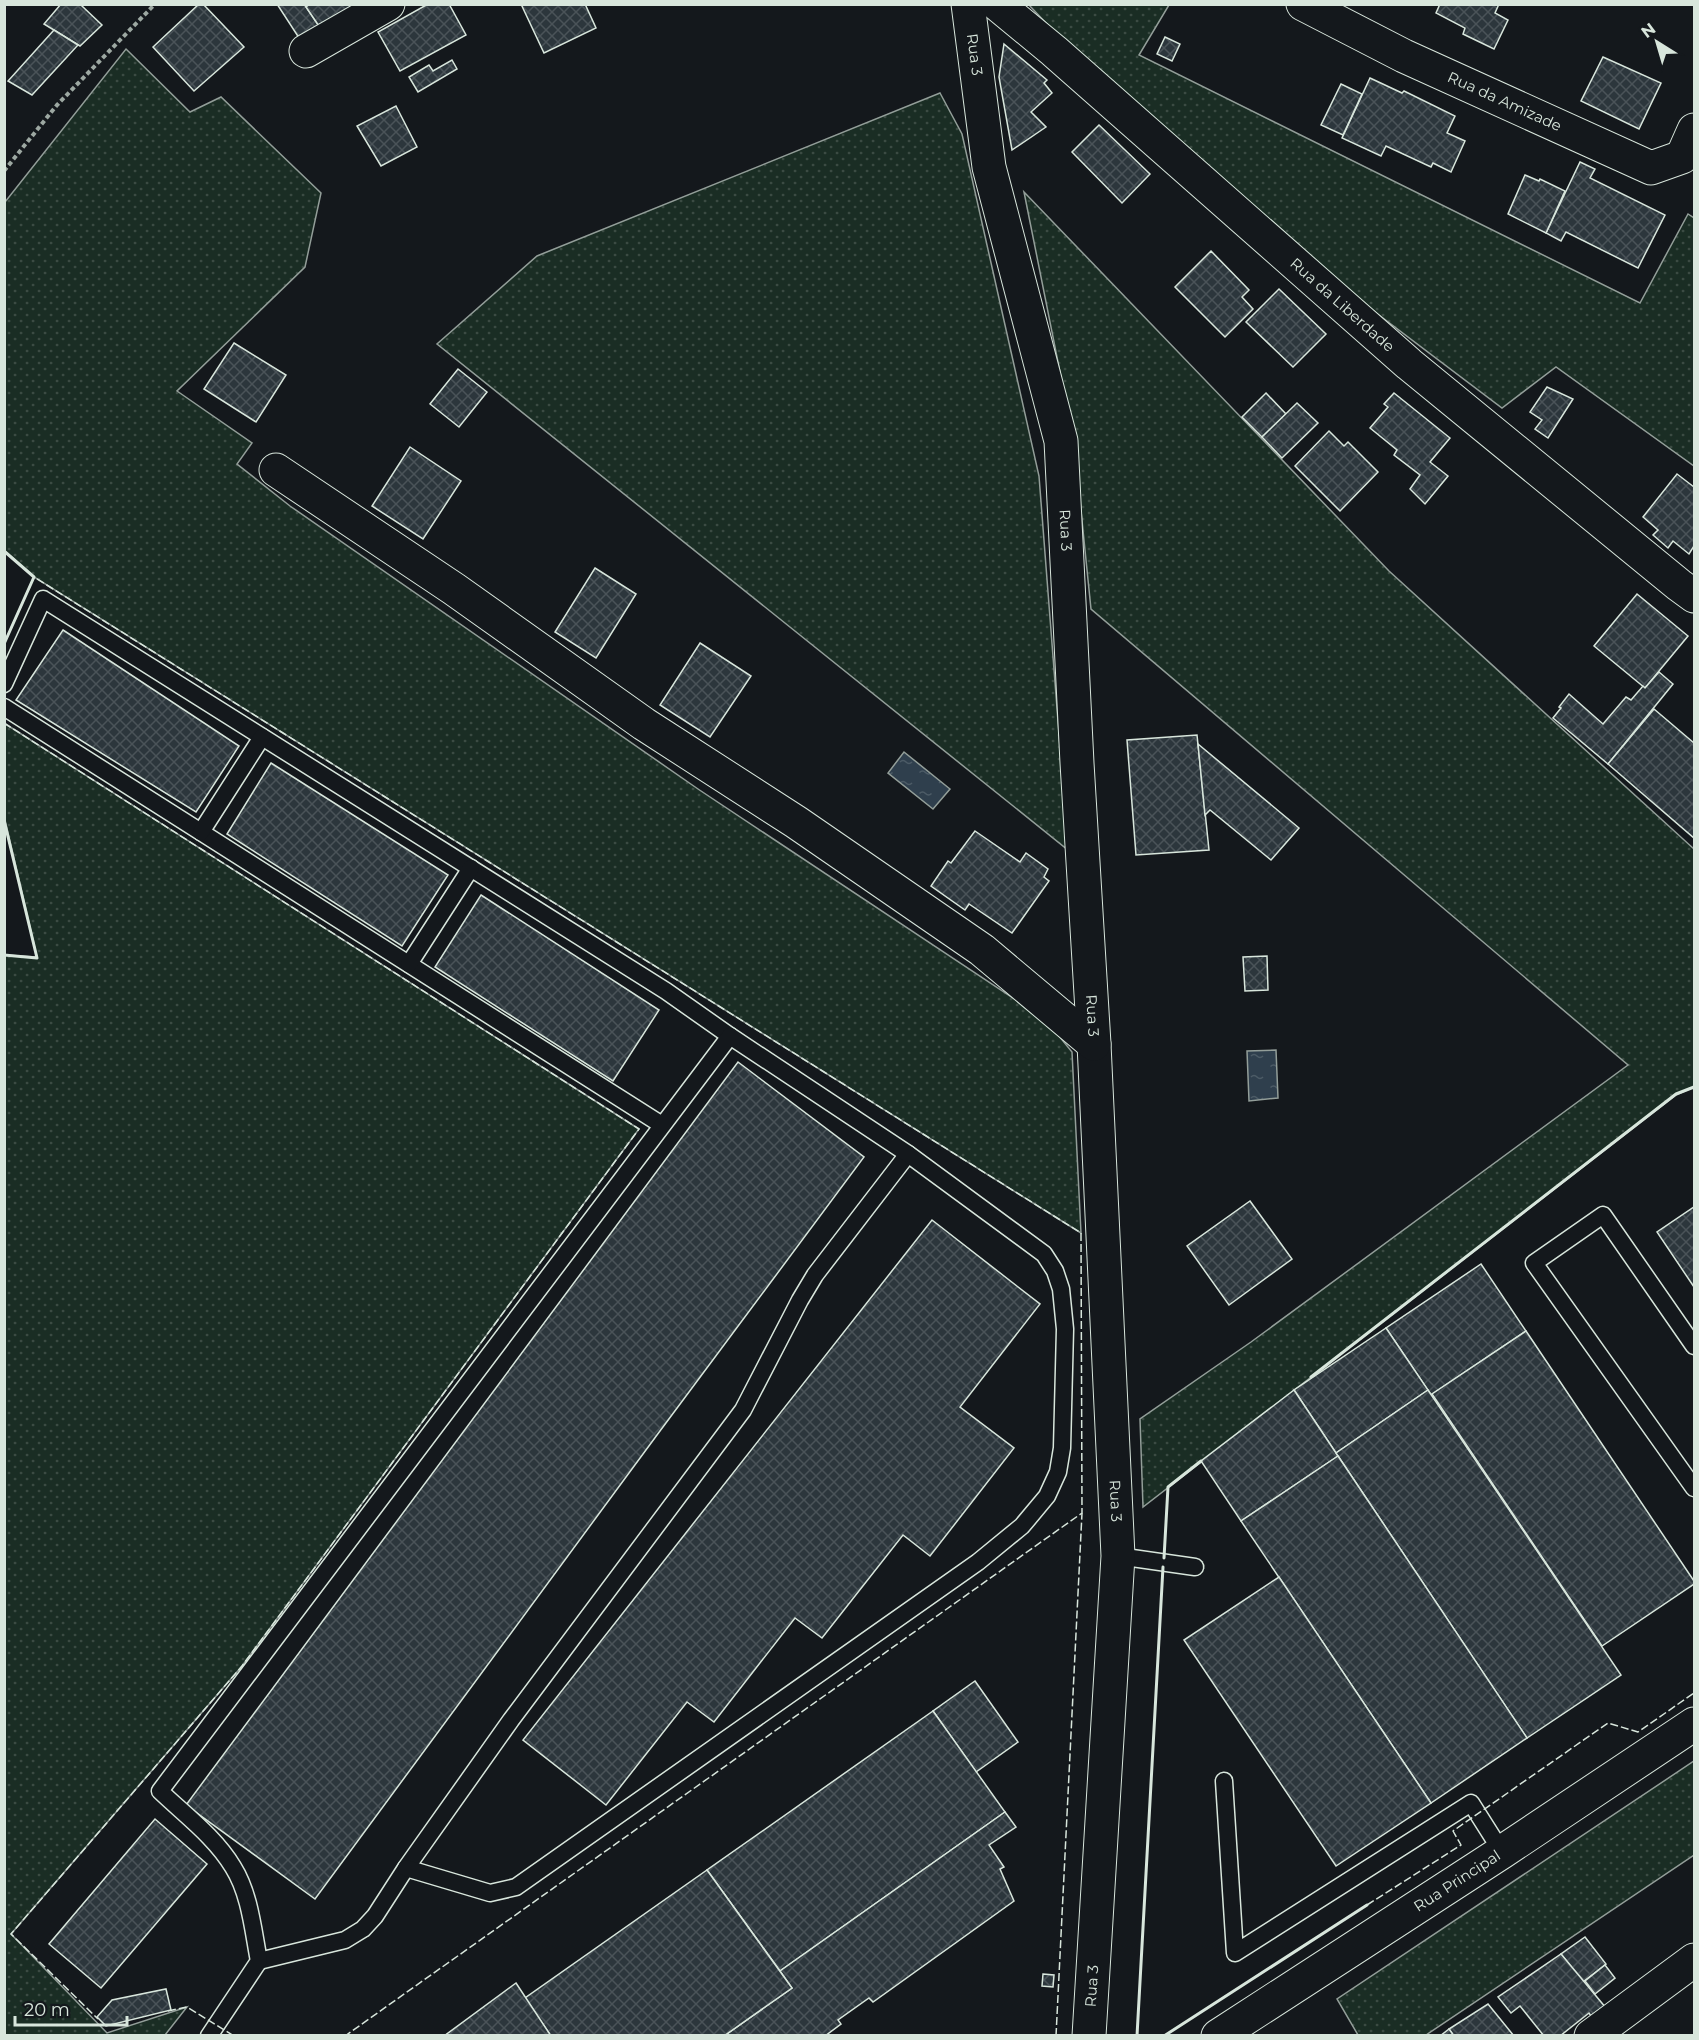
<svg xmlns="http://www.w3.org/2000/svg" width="1699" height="2040" viewBox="0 0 1699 2040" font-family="Montserrat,sans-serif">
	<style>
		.grass { fill: url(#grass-dots); stroke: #939e99; stroke-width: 1.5 }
		.water { fill: url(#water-ripples); stroke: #939e99; stroke-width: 1.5 }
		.building { fill: url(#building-cross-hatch); stroke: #d8e6dc; stroke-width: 1.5 }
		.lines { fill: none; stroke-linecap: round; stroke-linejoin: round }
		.service-casing { stroke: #d8e6dc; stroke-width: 19 }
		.minor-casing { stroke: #d8e6dc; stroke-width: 35 }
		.path { stroke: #9da8a2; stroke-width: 4; stroke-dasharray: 4.5 3; stroke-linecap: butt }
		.service { stroke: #14181c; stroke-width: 16 }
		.minor { stroke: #14181c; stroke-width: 33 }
		.fence { stroke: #d8e6dc; stroke-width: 1.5; stroke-dasharray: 8 3; stroke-linecap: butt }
		.wall { stroke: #d8e6dc; stroke-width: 3 }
		.labels { text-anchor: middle; stroke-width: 4.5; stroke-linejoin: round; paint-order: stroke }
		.street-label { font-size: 15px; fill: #d8e6dc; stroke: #14181c }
	</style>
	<defs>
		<pattern id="grass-dots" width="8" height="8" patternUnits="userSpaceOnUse" patternTransform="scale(1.5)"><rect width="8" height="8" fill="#1a2d24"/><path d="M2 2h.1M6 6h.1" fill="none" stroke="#3b4b43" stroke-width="1.8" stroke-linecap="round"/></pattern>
		<pattern id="water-ripples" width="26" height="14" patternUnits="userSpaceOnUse" patternTransform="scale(1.5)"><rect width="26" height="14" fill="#2f3f4d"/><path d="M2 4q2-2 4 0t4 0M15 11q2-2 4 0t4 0" fill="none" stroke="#4c5b66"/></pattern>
		<pattern id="building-cross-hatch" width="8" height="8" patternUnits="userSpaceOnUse" patternTransform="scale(1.5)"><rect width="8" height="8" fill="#2c363c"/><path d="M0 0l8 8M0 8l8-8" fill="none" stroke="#4a5358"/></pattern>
	</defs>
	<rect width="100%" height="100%" fill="#14181c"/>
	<g class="grass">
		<polygon points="1029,5 1169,5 1139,55 1640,303 1688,214 1694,218 1694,466 1556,367 1502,408 1179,164"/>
		<polygon points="126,49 190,112 221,97 321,193 305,267 177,391 252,443 237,464 290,506 698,789 1046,1020 1072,1052 1081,1233 34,577 5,551 5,202"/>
		<polygon points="940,93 962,134 1039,476 1068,850 437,344 537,256"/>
		<polygon points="1024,192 1389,571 1694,849 1694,1087 1676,1095 1143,1507 1140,1419 1251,1342 1628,1065 1091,609 1074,442"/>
		<polygon points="4,723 639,1129 242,1666 11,1934 107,2033 187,2007 165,2035 5,2035 5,955 37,957 5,820"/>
		<polygon points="1694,1761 1694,1855 1426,2035 1358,2035 1337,1999"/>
	</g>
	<g class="water">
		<polygon points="904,752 950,789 933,809 888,773"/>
		<polygon points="1276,1050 1278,1098 1249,1101 1247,1051"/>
	</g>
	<g class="building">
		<polygon points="61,4 84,4 82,6 102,25 80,46 44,24"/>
		<polygon points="199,4 203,4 244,47 194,91 153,47"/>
		<polygon points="277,4 304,4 321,29 301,41"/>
		<polygon points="310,4 363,4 321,29 306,7"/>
		<polygon points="428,4 449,4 466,35 400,71 378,32"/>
		<polygon points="521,4 585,4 596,28 544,53"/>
		<polygon points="1440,4 1499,4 1495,13 1508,20 1494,49 1463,34 1465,28 1436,13"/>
		<polygon points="54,30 78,45 32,95 8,81"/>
		<polygon points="1165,37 1180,44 1172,61 1157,54"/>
		<polygon points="1004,44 1047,80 1044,83 1052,93 1031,112 1046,127 1012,150 999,77"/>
		<polygon points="1603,57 1661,83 1639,129 1581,101"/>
		<polygon points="452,60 457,69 418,92 409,77 429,65 433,71"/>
		<polygon points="1370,78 1402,93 1404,91 1455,116 1447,133 1465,141 1451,172 1433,163 1431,167 1386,146 1381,156 1342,138"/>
		<polygon points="1341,84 1362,94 1343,135 1321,125"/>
		<polygon points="396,106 417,147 381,166 357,126"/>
		<polygon points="1099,125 1150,174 1122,203 1072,152"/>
		<polygon points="1580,162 1595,169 1590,178 1665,215 1638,268 1566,232 1561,241 1546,233"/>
		<polygon points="1525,175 1539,181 1540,179 1565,191 1546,233 1508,214"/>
		<polygon points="1211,251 1249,290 1242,297 1253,309 1225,337 1175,287"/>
		<polygon points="1279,289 1326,334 1293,367 1246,322"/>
		<polygon points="234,343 286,375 256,422 204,389"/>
		<polygon points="458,369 487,392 459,427 430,404"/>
		<polygon points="1547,387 1573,399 1548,438 1535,429 1542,420 1530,412"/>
		<polygon points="1266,393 1286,414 1262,437 1242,417"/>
		<polygon points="1394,393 1450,438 1430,462 1448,476 1425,504 1410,489 1420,475 1394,455 1397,450 1370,428 1388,407 1384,404"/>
		<polygon points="1297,403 1318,423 1282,458 1262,437"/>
		<polygon points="1329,431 1344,446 1348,442 1378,472 1340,511 1295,466"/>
		<polygon points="410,447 461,481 423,539 372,506"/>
		<polygon points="1677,474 1694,487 1694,546 1689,554 1673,541 1668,548 1653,535 1658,530 1643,517"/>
		<polygon points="595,568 636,594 596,658 555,632"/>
		<polygon points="1637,594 1688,636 1645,688 1594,646"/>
		<polygon points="63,630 239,746 196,812 16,700"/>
		<polygon points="700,643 751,676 710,737 660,705"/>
		<polygon points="1659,672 1673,684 1608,764 1553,718 1561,708 1559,707 1569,694 1603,724 1626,697 1631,700 1643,686 1645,688"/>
		<polygon points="1654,709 1694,743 1694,838 1608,764"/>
		<polygon points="1197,735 1209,850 1136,855 1127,740"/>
		<polygon points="1198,744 1299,828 1271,860 1210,810 1205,815"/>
		<polygon points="271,763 448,875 402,946 227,834"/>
		<polygon points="975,831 1020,862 1026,853 1048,869 1044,877 1049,881 1012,933 969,904 965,910 931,886 948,861 951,863"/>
		<polygon points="481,895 659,1010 613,1081 435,967"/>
		<polygon points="1267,956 1268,990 1245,991 1243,957"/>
		<polygon points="738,1062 864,1157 657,1435 315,1899 186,1805"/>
		<polygon points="1250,1201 1292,1259 1229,1305 1187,1246"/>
		<polygon points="1694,1207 1694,1287 1657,1232"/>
		<polygon points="932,1220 1040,1304 960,1407 1014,1448 930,1556 903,1535 822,1638 795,1618 714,1722 687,1702 606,1805 523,1740"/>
		<polygon points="1481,1264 1526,1331 1431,1395 1386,1328"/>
		<polygon points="1386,1328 1428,1390 1336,1453 1294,1390"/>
		<polygon points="1526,1331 1694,1581 1694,1584 1602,1646 1432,1394"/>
		<polygon points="1294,1390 1338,1456 1241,1521 1201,1461"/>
		<polygon points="1428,1390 1621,1675 1527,1738 1336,1453"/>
		<polygon points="1338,1456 1527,1738 1431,1803 1241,1521"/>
		<polygon points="1279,1577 1431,1803 1336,1866 1184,1640"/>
		<polygon points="975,1681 1018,1742 976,1772 933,1711"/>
		<polygon points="933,1711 1005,1812 780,1971 707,1870"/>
		<polygon points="1005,1812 1016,1827 989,1845 1004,1867 1000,1869 1014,1901 873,2002 869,1998 838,2020 841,2024 825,2036 724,2036 792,1988 780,1971"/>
		<polygon points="155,1819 207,1864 101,1988 49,1944"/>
		<polygon points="707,1870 792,1988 724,2036 551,2036 525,1998"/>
		<polygon points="1585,1937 1606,1964 1583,1982 1561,1954"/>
		<polygon points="1561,1954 1611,2014 1597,2025 1589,2013 1560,2036 1544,2036 1520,2006 1511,2013 1498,1997"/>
		<polygon points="1605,1965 1615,1978 1595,1994 1585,1981"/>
		<polygon points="1043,1974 1054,1975 1053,1987 1042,1986"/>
		<polygon points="516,1983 551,2036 444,2036"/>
		<polygon points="166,1989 171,2010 106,2026 97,2017 112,2000"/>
		<polygon points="1488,2004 1514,2036 1454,2036 1449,2029"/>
		<polygon points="1449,2029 1454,2036 1440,2036"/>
	</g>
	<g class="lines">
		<defs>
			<g id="service">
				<polyline points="4,684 43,599 666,991 730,1036"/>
				<polyline points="4,707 662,1125"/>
				<polyline points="201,832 262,737"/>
				<polyline points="409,964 471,868"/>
				<polyline points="1694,1346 1603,1215 1534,1263 1694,1488"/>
				<polyline points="1118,1556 1195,1567"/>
				<polyline points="1224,1781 1235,1953 1471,1803 1502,1852"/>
				<polyline points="259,1961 345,1940 363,1929 375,1916 406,1868 511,1720 743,1410 800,1300 815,1275 908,1154"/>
				<path d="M209,2036L259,1961C253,1930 250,1894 233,1867C215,1837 185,1815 160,1791L730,1036L908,1154L1044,1254L1055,1271L1061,1289L1065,1329L1062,1448L1058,1472L1047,1496L1022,1526L978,1562L516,1887L490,1893L406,1868"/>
			</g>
			<g id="minor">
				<path id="s1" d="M968,4L989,167L1061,441L1077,763L1094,1044L1118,1556L1089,2036"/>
				<path id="s2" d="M997,4L1054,51L1409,364L1679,585L1694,596"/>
				<path id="s3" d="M1303,4L1404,56L1651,168L1682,157L1694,130"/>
				<polyline points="306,51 388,4"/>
				<polyline points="276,470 454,589 644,724 796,822 982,950 1094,1044"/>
				<path id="s4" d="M1218,2036L1502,1852L1694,1724"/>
				<polyline points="1591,2036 1694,1960"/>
			</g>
		</defs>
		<use href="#service" class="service-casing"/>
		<use href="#minor" class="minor-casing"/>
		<polyline class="path" points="4,171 57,105 155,4"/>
		<use href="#service" class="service"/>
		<use href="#minor" class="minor"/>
		<g class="fence">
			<polyline points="4,644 34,577 1081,1233 1082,1513 345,2036"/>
			<polyline points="4,723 639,1129 242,1666 11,1934 98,2019"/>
			<polyline points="1367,1905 1461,1845 1453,1831 1608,1723 1638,1732 1694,1693"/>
			<polyline points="168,2011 187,2007 234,2036"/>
			<polyline points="1056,2036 1082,1513"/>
		</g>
		<g class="wall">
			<polyline points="4,551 34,577 4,644"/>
			<polyline points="4,820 37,958 4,955"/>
			<polyline points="1311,1377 1676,1094 1694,1087"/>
			<polyline points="1164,1558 1168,1487 1201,1461"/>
			<polyline points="1137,2036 1163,1567"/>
			<polyline points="1164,2036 1367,1905"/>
		</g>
	</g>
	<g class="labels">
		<g class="street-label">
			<text dy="5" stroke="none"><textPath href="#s1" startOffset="51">Rua 3</textPath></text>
			<text dy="5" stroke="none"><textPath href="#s3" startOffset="224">Rua da Amizade</textPath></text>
			<text dy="5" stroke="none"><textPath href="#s2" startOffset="458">Rua da Liberdade</textPath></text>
			<text dy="5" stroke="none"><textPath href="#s1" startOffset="537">Rua 3</textPath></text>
			<text dy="5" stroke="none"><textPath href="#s1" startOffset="1023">Rua 3</textPath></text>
			<text dy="5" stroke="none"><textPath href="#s1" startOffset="1509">Rua 3</textPath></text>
			<text dy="5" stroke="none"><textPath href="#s4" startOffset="285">Rua Principal</textPath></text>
			<text transform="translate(1092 1986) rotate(-86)" y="5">Rua 3</text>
		</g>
	</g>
	<rect width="1699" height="2040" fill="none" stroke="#d8e6dc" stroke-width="12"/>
	<g transform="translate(1657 42) rotate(323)" stroke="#14181c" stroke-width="4.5" paint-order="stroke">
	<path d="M0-4.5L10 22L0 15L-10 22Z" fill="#d8e6dc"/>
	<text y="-9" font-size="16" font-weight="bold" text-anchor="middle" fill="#d8e6dc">N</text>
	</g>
	<path d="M15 2016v9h112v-9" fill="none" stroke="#d8e6dc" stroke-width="3"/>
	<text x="24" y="2016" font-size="18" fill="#d8e6dc" stroke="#14181c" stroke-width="4.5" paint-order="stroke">20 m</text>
</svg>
